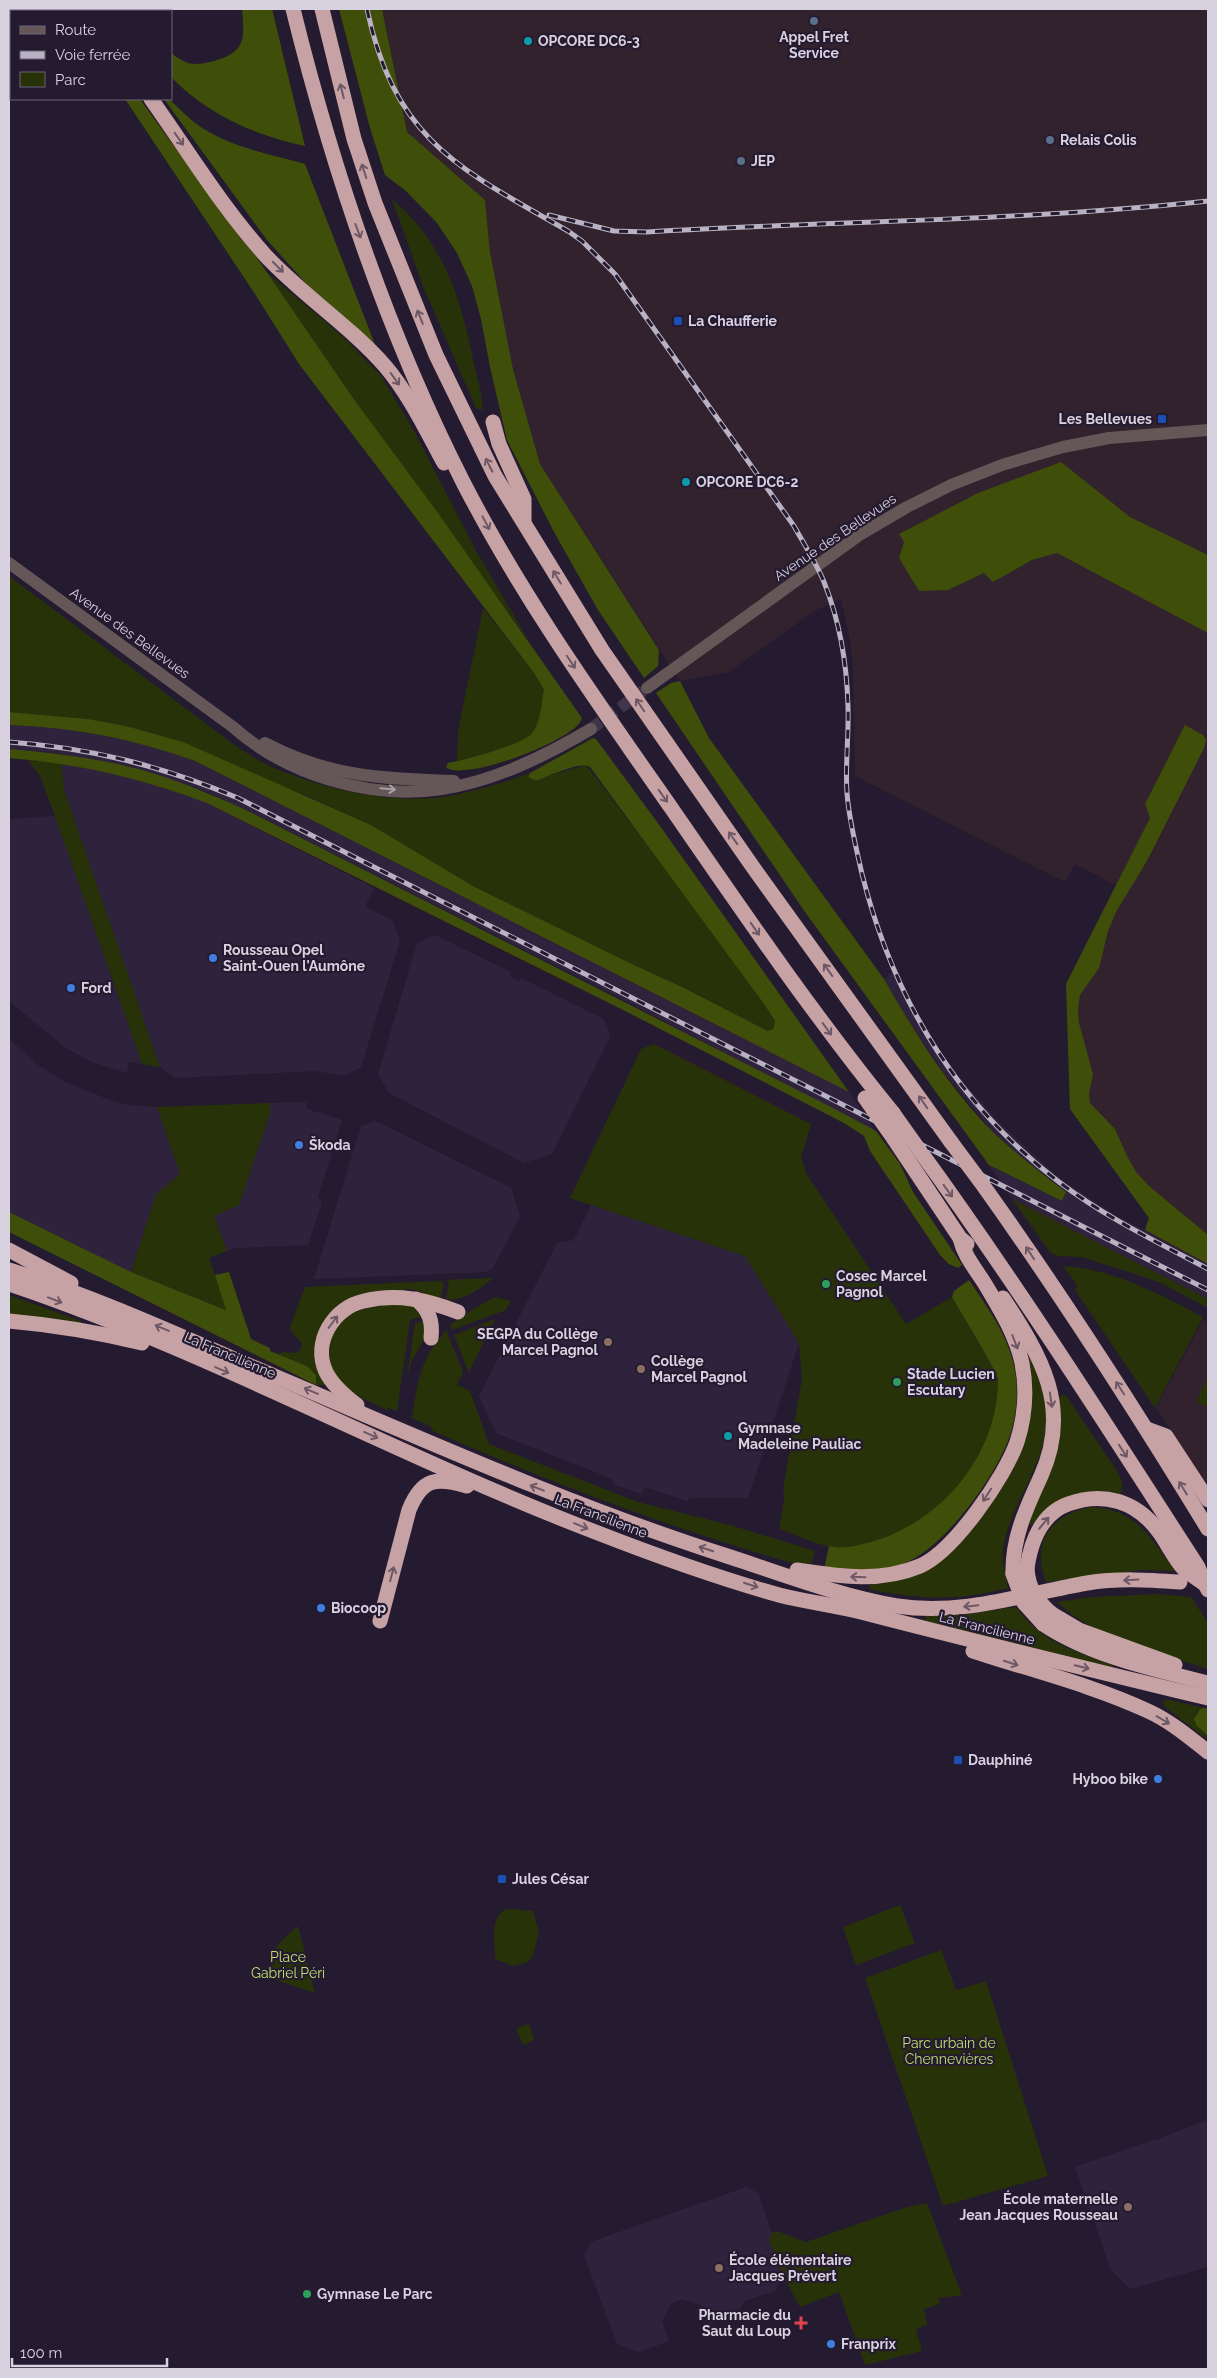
<svg xmlns="http://www.w3.org/2000/svg" width="1217" height="2378" viewBox="0 0 1217 2378" font-family="Raleway,sans-serif">
	<style>
		.built { fill: #2f223d }
		.industrial { fill: #31222d }
		.green { fill: #283208 }
		.forest { fill: #3f4e08 }
		.lines { fill: none; stroke-linecap: round; stroke-linejoin: round }
		.minor-tunnel { stroke: #40364b; stroke-width: 12; stroke-dasharray: 12 6; stroke-linecap: butt }
		.minor { stroke: #655758; stroke-width: 12 }
		.highway { stroke: #c7a2a5; stroke-width: 15 }
		.rail-casing { stroke: #b9b2c2; stroke-width: 5 }
		.rail { stroke: #251b31; stroke-width: 3; stroke-dasharray: 9; stroke-linecap: butt }
		.highway-bridge { stroke: #c7a2a5; stroke-width: 15 }
		.oneway { stroke: #6e5865 }
		.oneway2 { stroke: #aaa0aa }
		.service-dot { fill: #5c6f8a; stroke: #251b31; stroke-width: 2 }
		.culture-dot { fill: #0f9aa8; stroke: #251b31; stroke-width: 2 }
		.transit-dot { fill: #1a4fb4; stroke: #251b31; stroke-width: 2 }
		.shop-dot { fill: #3f7fe0; stroke: #251b31; stroke-width: 2 }
		.leisure-dot { fill: #2e9e5b; stroke: #251b31; stroke-width: 2 }
		.education-dot { fill: #8d6e63; stroke: #251b31; stroke-width: 2 }
		.health-dot { fill: #e0444e; stroke: #251b31; stroke-width: 2 }
		.labels { text-anchor: middle; stroke-width: 4.5; stroke-linejoin: round; paint-order: stroke }
		.poi-label { font-size: 14px; font-weight: bold; fill: #d8d1e0; stroke: #251b31; text-anchor: start }
		.street-label { font-size: 14px; fill: #d8d1e0; stroke: #251b31 }
		.park-label { font-size: 14px; fill: #c0df6e; stroke: #251b31 }
	</style>
	<rect width="100%" height="100%" fill="#251b31"/>
	<g class="built">
		<polygon points="9,725 44,726 88,732 159,748 195,761 849,1092 875,1131 606,991 254,814 207,792 151,773 57,753 9,749"/>
		<polygon points="61,763 116,773 161,786 207,803 374,888 365,907 393,921 400,941 361,1067 344,1076 315,1071 175,1078 160,1067 65,793"/>
		<polygon points="55,816 142,1064 129,1062 127,1073 92,1062 66,1048 9,1001 9,819"/>
		<polygon points="435,935 511,972 509,976 519,981 521,978 604,1019 610,1037 552,1154 524,1163 389,1093 378,1074 417,943"/>
		<polygon points="895,970 927,1032 956,1074 1002,1125 1055,1175 1113,1214 1208,1264 1208,1299 1012,1199 989,1165 1062,1201 1066,1193 1035,1170 994,1133 943,1072 908,1020 884,979"/>
		<polygon points="9,1039 38,1065 65,1082 110,1100 128,1105 157,1107 180,1174 156,1194 131,1272 9,1212"/>
		<polygon points="306,1102 307,1109 342,1120 318,1197 322,1202 308,1245 235,1248 227,1251 214,1216 239,1205 270,1113 270,1103"/>
		<polygon points="376,1121 511,1188 520,1216 493,1268 486,1272 314,1279 361,1126"/>
		<polygon points="591,1205 745,1256 799,1343 748,1498 690,1498 687,1501 645,1487 642,1494 612,1484 613,1479 496,1433 479,1396 557,1243 574,1240"/>
		<polygon points="1208,2120 1208,2267 1130,2289 1111,2270 1075,2167 1156,2139 1157,2141 1160,2140 1160,2138"/>
		<polygon points="746,2187 758,2193 772,2233 769,2240 783,2276 775,2291 744,2301 737,2315 709,2325 701,2305 682,2299 672,2303 662,2321 669,2341 639,2352 617,2344 584,2255 591,2242"/>
	</g>
	<g class="industrial">
		<polygon points="382,9 1208,9 1208,1264 1145,1230 1149,1218 1070,1109 1066,984 1116,885 1075,864 1065,882 855,776 853,665 850,641 841,599 816,610 729,672 680,681 540,464 513,369 490,252 485,200 407,132"/>
		<polygon points="1203,1320 1208,1323 1208,1485 1156,1408"/>
	</g>
	<g class="green">
		<path d="M392,199C445,244 461,299 474,364C477,378 483,395 482,410L476,408L423,286Z"/>
		<polygon points="266,272 341,335 381,376 413,429 475,549 529,641 353,398"/>
		<path d="M9,576L237,747C249,754 261,763 274,768C327,790 392,805 449,796C477,791 503,783 530,773L528,777L534,780L586,765L681,889L764,1004L775,1021L773,1029L768,1031L684,988L634,965L473,886L371,825L305,795L126,726L88,719L9,712Z"/>
		<path d="M483,608L534,673L544,691C541,705 541,724 530,735C520,746 473,757 457,762L458,731Z"/>
		<polygon points="28,760 61,763 65,793 160,1067 142,1064 55,816 40,776"/>
		<path d="M654,1044L811,1124L801,1158L806,1173L906,1324L952,1297C959,1310 997,1372 998,1380C999,1454 943,1520 874,1541C862,1544 850,1549 837,1548C818,1546 797,1535 779,1529L785,1495L783,1490L802,1379L799,1343L745,1256L570,1198L641,1049Z"/>
		<polygon points="270,1103 270,1113 239,1205 214,1216 227,1251 209,1258 227,1310 131,1272 156,1194 180,1174 157,1107"/>
		<polygon points="1012,1199 1208,1299 1208,1308 1161,1283 1135,1274 1081,1257 1057,1256 1050,1252"/>
		<path d="M1063,1266C1114,1269 1159,1294 1203,1317L1155,1408L1075,1290L1077,1285Z"/>
		<path d="M493,1278C482,1288 460,1303 446,1299L449,1283L446,1280Z"/>
		<path d="M441,1281L444,1284L440,1301C433,1298 415,1288 409,1289C382,1291 354,1305 328,1315L327,1385H316V1375L307,1366L277,1354L284,1352L296,1353L301,1349L302,1344L291,1331L290,1327L305,1287Z"/>
		<polygon points="9,1295 81,1321 81,1323 9,1315"/>
		<polygon points="496,1297 511,1301 506,1310 452,1330 450,1325 473,1309"/>
		<path d="M413,1304L425,1316L410,1320L397,1411L388,1408L387,1410C368,1401 345,1392 334,1373C330,1365 329,1356 330,1347C332,1307 382,1302 413,1304Z"/>
		<polygon points="495,1319 469,1372 468,1371 454,1335"/>
		<polygon points="426,1321 425,1338 412,1360 407,1376 415,1323"/>
		<path d="M446,1330L463,1372L457,1385L470,1391L489,1444L638,1502L730,1525L815,1551L810,1568C680,1532 556,1485 433,1431L430,1426L412,1418C418,1379 420,1361 446,1330Z"/>
		<path d="M1029,1356L1031,1357C1039,1376 1045,1395 1046,1416C1048,1461 1013,1500 1004,1543C1001,1558 1005,1573 1008,1588C956,1601 921,1600 869,1589L870,1585L910,1576L1004,1477Z"/>
		<polygon points="1208,1375 1208,1407 1196,1402"/>
		<path d="M1063,1394L1067,1397L1117,1471C1121,1479 1125,1486 1120,1494C1093,1489 1071,1493 1048,1509C1042,1514 1038,1521 1031,1525L1029,1523L1058,1399Z"/>
		<path d="M1091,1507C1136,1509 1151,1538 1175,1571L1141,1570L1046,1582C1031,1543 1051,1514 1091,1507Z"/>
		<path d="M1157,1594L1191,1597L1208,1623V1669C1159,1653 1094,1638 1057,1602L1092,1597Z"/>
		<path d="M1016,1607C1041,1642 1074,1651 1113,1665V1668L926,1621V1615L969,1614Z"/>
		<polygon points="1165,1699 1204,1708 1200,1709 1196,1713 1197,1726 1208,1736 1208,1740 1165,1707 1163,1703"/>
		<polygon points="900,1905 915,1943 856,1965 843,1927"/>
		<path d="M507,1909L533,1911L539,1932L533,1956L526,1963L513,1966L495,1959C495,1943 489,1916 507,1909Z"/>
		<path d="M298,1926L315,1993L273,1979C266,1950 279,1943 298,1926Z"/>
		<polygon points="941,1950 956,1990 986,1981 1048,2176 943,2206 865,1978"/>
		<polygon points="529,2024 534,2040 523,2045 516,2029"/>
		<polygon points="927,2203 962,2295 939,2298 940,2304 924,2309 927,2325 916,2329 922,2351 865,2365 839,2292 800,2307 783,2276 769,2240 772,2233 777,2231 806,2242 907,2207"/>
	</g>
	<g class="forest">
		<path d="M242,9H272L305,146C255,136 207,114 171,77V53C179,59 186,64 196,64C211,63 238,57 242,40C244,31 243,18 242,9Z"/>
		<polygon points="339,9 382,9 407,132 485,200 490,252 513,369 540,464 659,650 658,666 644,678 598,610 554,532 507,440 490,367 481,319 472,286 457,253 437,223 406,191 385,175 370,128"/>
		<path d="M125,99H140L239,236L257,258L353,398L438,513L582,718C579,739 462,783 446,767L448,763C463,761 520,745 530,735C541,725 541,704 544,690L534,673L299,364L255,294Z"/>
		<path d="M164,99H169C178,107 188,118 198,125C229,147 269,154 305,164L376,347L312,290L267,240Z"/>
		<polygon points="1061,462 1130,517 1208,555 1208,633 1057,553 1032,560 993,582 984,573 948,590 919,591 899,558 904,542 899,534 978,493"/>
		<path d="M680,681L709,738L884,979C915,1033 950,1090 995,1134C1018,1155 1042,1174 1066,1192L1062,1201L989,1165L805,912L656,693L671,683Z"/>
		<path d="M9,712L88,719L126,726L183,742L371,825L473,886L634,965L684,988L768,1031L773,1029L775,1021L764,1004L590,767C580,761 550,776 538,780H534L528,777L530,773L593,738L596,739L660,826L849,1092L195,761C135,739 73,727 9,725Z"/>
		<polygon points="1185,725 1203,735 1206,740 1204,748 1148,859 1116,912 1108,931 1099,968 1080,995 1078,1008 1079,1023 1093,1074 1089,1094 1090,1103 1115,1129 1127,1156 1136,1172 1149,1186 1208,1235 1208,1264 1145,1230 1149,1218 1070,1109 1066,984 1150,818 1145,804"/>
		<path d="M9,749C57,753 105,759 152,773C187,784 221,798 254,814L833,1108L876,1131L900,1164L913,1192L962,1265L958,1268L949,1264L940,1255L870,1151L864,1136L844,1123L625,1011L207,803C141,778 79,764 9,758Z"/>
		<polygon points="9,1212 131,1272 226,1310 215,1275 229,1272 251,1339 270,1348 270,1351 307,1366 316,1375 316,1385 9,1232"/>
		<path d="M969,1280C989,1310 1012,1340 1016,1378C1018,1398 1016,1419 1009,1438C995,1478 943,1549 903,1564C878,1573 851,1570 824,1569L829,1546C845,1550 859,1545 874,1541C943,1520 998,1454 998,1380C998,1372 959,1310 952,1297L954,1291Z"/>
		<polygon points="1204,1708 1208,1708 1208,1736 1197,1726 1194,1719 1200,1709"/>
	</g>
	<g class="lines">
		<polyline class="minor-tunnel" points="591,729 643,691"/>
		<g class="minor">
			<path d="M9,563L233,727C287,775 369,800 442,789C495,781 545,756 591,729"/>
			<polyline points="647,688 861,534 907,507 951,485 1002,465 1063,447 1109,438 1208,430"/>
			<path d="M265,743C329,777 384,779 454,781"/>
		</g>
		<g class="highway">
			<polyline points="87,9 89,11"/>
			<polyline points="105,9 106,11"/>
			<path d="M293,9C333,171 387,332 463,482C522,597 598,703 672,809C743,912 814,1016 893,1113"/>
			<polyline points="322,9 354,139 375,203 436,355 495,476 602,650 755,870 951,1142"/>
			<path d="M151,99C188,151 222,207 265,255C302,295 349,325 385,366C409,394 426,430 444,463"/>
			<polyline points="493,422 499,444 524,499 524,521"/>
			<polyline points="894,1139 960,1238 967,1244"/>
			<path d="M920,1151C1018,1286 1107,1426 1198,1567L1205,1584"/>
			<path d="M980,1181C1061,1294 1136,1411 1208,1529"/>
			<polyline points="9,1250 71,1283"/>
			<path d="M9,1270C86,1294 160,1327 234,1359C396,1427 556,1501 724,1555C780,1573 839,1596 897,1606C962,1616 1024,1594 1087,1583C1118,1578 1149,1580 1180,1582"/>
			<path d="M9,1284C211,1352 399,1457 598,1533C657,1556 718,1578 779,1595C806,1602 834,1605 861,1612C976,1642 1092,1670 1208,1698"/>
			<path d="M1003,1298C1041,1356 1072,1407 1041,1476C1026,1509 1012,1538 1013,1574"/>
			<path d="M416,1299C429,1310 433,1321 431,1338"/>
			<path d="M9,1321C54,1325 97,1332 142,1343"/>
			<path d="M357,1405C345,1396 333,1386 326,1372C312,1342 334,1307 364,1301C398,1293 427,1300 458,1312"/>
			<polyline points="1147,1429 1166,1436 1208,1500"/>
			<path d="M1027,1568C1031,1541 1041,1514 1068,1504C1103,1491 1137,1501 1159,1532C1167,1543 1173,1556 1182,1567C1187,1573 1197,1578 1203,1583"/>
			<path d="M797,1570C838,1576 880,1583 920,1566C954,1551 1005,1477 1017,1442C1025,1417 1027,1389 1022,1363C1016,1335 1000,1309 985,1284C975,1268 964,1256 960,1238"/>
			<polyline points="1052,1614 1079,1630 1175,1665"/>
			<path d="M380,1621L409,1510C422,1478 436,1477 467,1486"/>
			<path d="M1043,1624C1091,1656 1153,1669 1208,1683"/>
			<path d="M973,1651C1031,1670 1092,1685 1148,1711C1170,1721 1189,1737 1208,1752"/>
		</g>
		<defs>
			<g id="rail">
				<path d="M367,9C395,141 460,169 568,231L582,241L615,274L794,526C804,544 816,563 824,582C840,622 847,665 848,707C849,735 845,765 847,793C849,820 856,847 862,874C893,998 957,1104 1059,1182C1105,1217 1157,1242 1208,1269"/>
				<path d="M549,215L614,231L647,232C834,221 1022,221 1208,201"/>
				<path d="M9,742C92,748 162,766 238,798L1208,1290"/>
			</g>
		</defs>
		<use href="#rail" class="rail-casing"/>
		<use href="#rail" class="rail"/>
		<g class="highway-bridge">
			<polyline points="865,1098 894,1139"/>
			<polyline points="893,1113 920,1151"/>
			<polyline points="951,1142 980,1181"/>
			<path d="M1027,1568C1028,1588 1037,1601 1052,1614"/>
			<polyline points="1013,1574 1024,1603 1043,1624"/>
			<polyline points="1205,1584 1208,1590"/>
		</g>
	</g>
	<defs><path id="oneway-shaft" d="M-6 0H5M1.5-3L5.5 0L1.5 3" fill="none" stroke-width="1.6" stroke-linecap="round" stroke-linejoin="round" transform="scale(1.25)"/></defs>
	<g class="oneway">
		<use href="#oneway-shaft" transform="translate(342 91) rotate(-104)"/>
		<use href="#oneway-shaft" transform="translate(179 139) rotate(55)"/>
		<use href="#oneway-shaft" transform="translate(364 171) rotate(-108)"/>
		<use href="#oneway-shaft" transform="translate(358 231) rotate(69)"/>
		<use href="#oneway-shaft" transform="translate(278 267) rotate(45)"/>
		<use href="#oneway-shaft" transform="translate(420 317) rotate(-112)"/>
		<use href="#oneway-shaft" transform="translate(395 379) rotate(54)"/>
		<use href="#oneway-shaft" transform="translate(489 465) rotate(-117)"/>
		<use href="#oneway-shaft" transform="translate(486 523) rotate(62)"/>
		<use href="#oneway-shaft" transform="translate(557 577) rotate(-121)"/>
		<use href="#oneway-shaft" transform="translate(571 662) rotate(56)"/>
		<use href="#oneway-shaft" transform="translate(640 705) rotate(-124)"/>
		<use href="#oneway-shaft" transform="translate(663 796) rotate(55)"/>
		<use href="#oneway-shaft" transform="translate(733 838) rotate(-125)"/>
		<use href="#oneway-shaft" transform="translate(755 929) rotate(55)"/>
		<use href="#oneway-shaft" transform="translate(828 970) rotate(-126)"/>
		<use href="#oneway-shaft" transform="translate(827 1029) rotate(54)"/>
		<use href="#oneway-shaft" transform="translate(923 1102) rotate(-125)"/>
		<use href="#oneway-shaft" transform="translate(948 1191) rotate(54)"/>
		<use href="#oneway-shaft" transform="translate(1030 1253) rotate(-124)"/>
		<use href="#oneway-shaft" transform="translate(55 1300) rotate(21)"/>
		<use href="#oneway-shaft" transform="translate(333 1322) rotate(-53)"/>
		<use href="#oneway-shaft" transform="translate(162 1328) rotate(-157)"/>
		<use href="#oneway-shaft" transform="translate(1015 1342) rotate(69)"/>
		<use href="#oneway-shaft" transform="translate(222 1370) rotate(23)"/>
		<use href="#oneway-shaft" transform="translate(1120 1388) rotate(-123)"/>
		<use href="#oneway-shaft" transform="translate(311 1391) rotate(-157)"/>
		<use href="#oneway-shaft" transform="translate(1051 1400) rotate(81)"/>
		<use href="#oneway-shaft" transform="translate(371 1435) rotate(24)"/>
		<use href="#oneway-shaft" transform="translate(1123 1451) rotate(57)"/>
		<use href="#oneway-shaft" transform="translate(537 1488) rotate(-159)"/>
		<use href="#oneway-shaft" transform="translate(1183 1488) rotate(-121)"/>
		<use href="#oneway-shaft" transform="translate(987 1495) rotate(123)"/>
		<use href="#oneway-shaft" transform="translate(1044 1523) rotate(-50)"/>
		<use href="#oneway-shaft" transform="translate(581 1526) rotate(22)"/>
		<use href="#oneway-shaft" transform="translate(706 1549) rotate(-162)"/>
		<use href="#oneway-shaft" transform="translate(392 1574) rotate(-75)"/>
		<use href="#oneway-shaft" transform="translate(858 1577) rotate(-178)"/>
		<use href="#oneway-shaft" transform="translate(1131 1580) rotate(177)"/>
		<use href="#oneway-shaft" transform="translate(751 1585) rotate(18)"/>
		<use href="#oneway-shaft" transform="translate(971 1606) rotate(174)"/>
		<use href="#oneway-shaft" transform="translate(1011 1663) rotate(18)"/>
		<use href="#oneway-shaft" transform="translate(1082 1667) rotate(14)"/>
		<use href="#oneway-shaft" transform="translate(1163 1720) rotate(31)"/>
	</g>
	<use class="oneway2" href="#oneway-shaft" transform="translate(388 789) rotate(5)"/>
	<g class="service-dot">
		<circle cx="814" cy="21" r="5"/>
		<circle cx="1050" cy="140" r="5"/>
		<circle cx="741" cy="161" r="5"/>
	</g>
	<g class="culture-dot">
		<circle cx="528" cy="41" r="5"/>
		<circle cx="686" cy="482" r="5"/>
		<circle cx="728" cy="1436" r="5"/>
	</g>
	<g class="transit-dot">
		<rect x="673" y="316" width="10" height="10" rx="2.5"/>
		<rect x="1157" y="414" width="10" height="10" rx="2.5"/>
		<rect x="953" y="1755" width="10" height="10" rx="2.5"/>
		<rect x="497" y="1874" width="10" height="10" rx="2.5"/>
	</g>
	<g class="shop-dot">
		<circle cx="213" cy="958" r="5"/>
		<circle cx="71" cy="988" r="5"/>
		<circle cx="299" cy="1145" r="5"/>
		<circle cx="321" cy="1608" r="5"/>
		<circle cx="1158" cy="1779" r="5"/>
		<circle cx="831" cy="2344" r="5"/>
	</g>
	<g class="leisure-dot">
		<circle cx="826" cy="1284" r="5"/>
		<circle cx="897" cy="1382" r="5"/>
		<circle cx="307" cy="2294" r="5"/>
	</g>
	<g class="education-dot">
		<circle cx="608" cy="1342" r="5"/>
		<circle cx="641" cy="1369" r="5"/>
		<circle cx="1128" cy="2207" r="5"/>
		<circle cx="719" cy="2268" r="5"/>
	</g>
	<path class="health-dot" d="M798.5 2315.5h5v5h5v5h-5v5h-5v-5h-5v-5h5z"/>
	<g class="labels">
		<g class="poi-label">
			<text x="814" y="42" text-anchor="middle">Appel Fret<tspan x="814" dy="16">Service</tspan></text>
			<text x="538" y="46">OPCORE DC6-3</text>
			<text x="1060" y="145">Relais Colis</text>
			<text x="751" y="166">JEP</text>
			<text x="688" y="326">La Chaufferie</text>
			<text x="1152" y="424" text-anchor="end">Les Bellevues</text>
			<text x="696" y="487">OPCORE DC6-2</text>
			<text x="223" y="955">Rousseau Opel<tspan x="223" dy="16">Saint-Ouen l'Aumône</tspan></text>
			<text x="81" y="993">Ford</text>
			<text x="309" y="1150">Škoda</text>
			<text x="836" y="1281">Cosec Marcel<tspan x="836" dy="16">Pagnol</tspan></text>
			<text x="598" y="1339" text-anchor="end">SEGPA du Collège<tspan x="598" dy="16">Marcel Pagnol</tspan></text>
			<text x="651" y="1366">Collège<tspan x="651" dy="16">Marcel Pagnol</tspan></text>
			<text x="907" y="1379">Stade Lucien<tspan x="907" dy="16">Escutary</tspan></text>
			<text x="738" y="1433">Gymnase<tspan x="738" dy="16">Madeleine Pauliac</tspan></text>
			<text x="331" y="1613">Biocoop</text>
			<text x="968" y="1765">Dauphiné</text>
			<text x="1148" y="1784" text-anchor="end">Hyboo bike</text>
			<text x="512" y="1884">Jules César</text>
			<text x="1118" y="2204" text-anchor="end">École maternelle<tspan x="1118" dy="16">Jean Jacques Rousseau</tspan></text>
			<text x="729" y="2265">École élémentaire<tspan x="729" dy="16">Jacques Prévert</tspan></text>
			<text x="317" y="2299">Gymnase Le Parc</text>
			<text x="791" y="2320" text-anchor="end">Pharmacie du<tspan x="791" dy="16">Saut du Loup</tspan></text>
			<text x="841" y="2349">Franprix</text>
		</g>
		<g class="street-label">
			<text transform="translate(835 537) rotate(-34)" y="5">Avenue des Bellevues</text>
			<text transform="translate(130 633) rotate(36)" y="5">Avenue des Bellevues</text>
			<text transform="translate(230 1355) rotate(23)" y="5">La Francilienne</text>
			<text transform="translate(601 1516) rotate(21)" y="5">La Francilienne</text>
			<text transform="translate(987 1628) rotate(14)" y="5">La Francilienne</text>
		</g>
		<g class="park-label">
			<text x="288" y="1962">Place<tspan x="288" dy="16">Gabriel Péri</tspan></text>
			<text x="949" y="2048">Parc urbain de<tspan x="949" dy="16">Chennevières</tspan></text>
		</g>
	</g>
	<rect width="1217" height="2378" fill="none" stroke="#d8d1e0" stroke-width="20"/>
	<rect x="10" y="10" width="162" height="90" fill="#251b31" stroke="#6d6477"/>
	<rect x="20" y="26" width="25" height="8" fill="#655758" stroke="#6d6477"/>
	<text x="55" y="35" font-size="15" fill="#d8d1e0">Route</text>
	<rect x="20" y="51" width="25" height="8" fill="#b9b2c2" stroke="#6d6477"/>
	<text x="55" y="60" font-size="15" fill="#d8d1e0">Voie ferrée</text>
	<rect x="20" y="72" width="25" height="15" fill="#283208" stroke="#6d6477"/>
	<text x="55" y="85" font-size="15" fill="#d8d1e0">Parc</text>
	<path d="M12 2358v8h155v-8" fill="none" stroke="#d8d1e0" stroke-width="2.5"/>
	<text x="20" y="2358" font-size="15" fill="#d8d1e0" stroke="#251b31" stroke-width="4" paint-order="stroke">100 m</text>
</svg>
